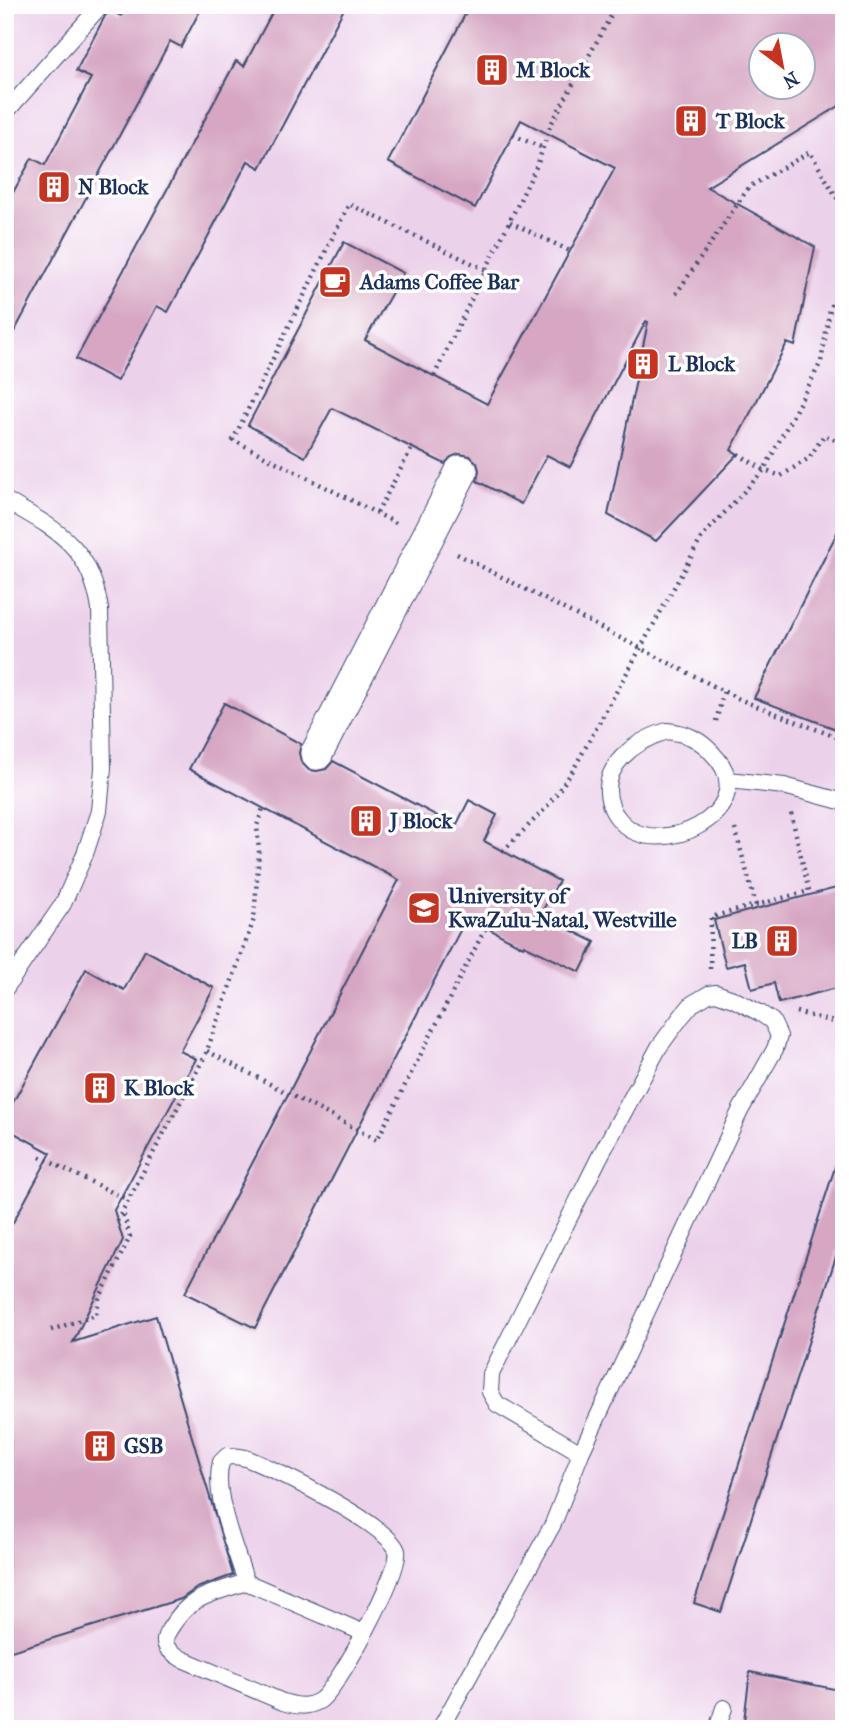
<svg xmlns="http://www.w3.org/2000/svg" width="849" height="1734" viewBox="0 0 849 1734" font-family="'IM FELL French Canon',serif">
	<style>
		.built { fill: #ecd1ea; fill-rule: evenodd }
		.building { fill: #d6a6c2; fill-rule: evenodd }
		.lines { fill: none; stroke-linecap: round; stroke-linejoin: round }
		.lane-casing { stroke: #3c4b70; stroke-width: 18 }
		.path { stroke: #3c4b70; stroke-width: 4.5; stroke-dasharray: 2 5; stroke-linecap: butt }
		.lane { stroke: #fff; stroke-width: 16 }
		.street-bridge-casing { stroke: #3c4b70; stroke-width: 34; stroke-linecap: butt }
		.street-bridge { stroke: #fff; stroke-width: 32 }
		.labels { text-anchor: middle; stroke-width: 7; stroke-linejoin: round; paint-order: stroke }
		.poi-label { font-size: 21px; font-weight: bold; fill: #1b2f5e; stroke: #fff; text-anchor: start }
	</style>
	<rect width="100%" height="100%" fill="#fff"/>
	<filter id="ink" filterUnits="userSpaceOnUse"><feTurbulence type="fractalNoise" baseFrequency=".0143" numOctaves="2"/><feDisplacementMap in="SourceGraphic" scale="14" xChannelSelector="R" yChannelSelector="G"/><feConvolveMatrix kernelMatrix="1 2 1 2 8 2 1 2 1" color-interpolation-filters="sRGB"/></filter>
	<filter id="wash" filterUnits="userSpaceOnUse"><feTurbulence type="fractalNoise" baseFrequency=".00686" numOctaves="4" result="noise"/><feDisplacementMap in="SourceGraphic" scale="28" xChannelSelector="R" yChannelSelector="G"/><feGaussianBlur stdDeviation="1.57" result="paint"/><feColorMatrix in="noise" values="0 0 0 0 0 0 0 0 0 0 0 0 0 0 0 0 0 1.4 0 .05"/><feComposite in="paint" operator="in"/></filter>
	<g filter="url(#wash)">
		<rect width="100%" height="100%" fill="#f6e8d4"/>
		<path class="built" d="M5,5H844V1729H5ZM762,46H804V88H762Z"/>
		<g id="blocks">
			<g class="building">
				<polygon points="127,5 203,5 181,47 170,41 5,349 5,207 32,158 45,165 91,78 76,71 105,16 110,10 121,16"/>
				<polygon points="276,5 346,5 260,168 248,161 168,312 157,306 117,381 76,359 236,61 244,66"/>
				<path d="M470,5H844V103L707,187L815,247L795,346L787,343L731,450L738,454L656,541L608,515L648,322L646,321L570,467L547,455L521,504L477,481L479,470L477,463L470,456L459,454L451,457L445,464L332,408L305,457L248,425L344,242L403,273L365,340L487,404L615,168L521,120L475,208L388,162ZM761,46H803V88H761Z"/>
				<polygon points="844,519 844,732 754,698"/>
				<polygon points="224,703 301,744 299,753 301,762 309,770 317,771 326,769 333,761 456,826 469,800 497,815 484,841 559,881 540,915 595,942 580,972 524,945 523,947 467,917 255,1328 185,1293 399,880 189,769"/>
				<polygon points="844,886 844,986 779,1003 774,983 752,989 745,962 726,967 714,920"/>
				<polygon points="145,950 214,988 180,1051 196,1059 114,1210 123,1240 73,1342 156,1316 233,1575 197,1588 181,1599 5,1653 5,1237 51,1153 5,1128 5,1117 86,969 124,990"/>
				<polygon points="838,1158 844,1159 844,1232 721,1612 694,1603"/>
				<polygon points="750,1672 844,1691 844,1729 743,1729"/>
			</g>
		</g>
	</g>
	<g filter="url(#ink)">
		<use href="#blocks" fill-opacity="0" stroke="#3c4b70" stroke-width="2"/>
		<g class="lines">
			<defs>
				<g id="lane">
					<polyline points="5,113 101,5"/>
					<path d="M5,500C57,530 90,545 100,609L103,768L99,811L85,854L63,904L5,989"/>
					<path d="M667,731C686,733 700,739 713,754C762,804 676,855 631,830C623,825 614,815 611,806C597,767 635,741 667,731Z"/>
					<polyline points="729,780 784,786 844,802"/>
					<path d="M246,1582C236,1550 212,1494 221,1462L227,1456C234,1456 241,1456 248,1459C274,1469 391,1526 397,1551C402,1569 337,1691 319,1701C307,1708 296,1706 283,1702L182,1659C169,1651 159,1645 169,1630C190,1595 209,1595 246,1582L364,1633"/>
					<polyline points="440,1729 553,1524 581,1453 740,1111 775,1049 779,1036 772,1021 760,1013 733,999 716,993 709,994 692,1004 681,1017 659,1047 599,1158 491,1374 490,1392 497,1404 581,1453"/>
					<polyline points="717,1729 724,1708"/>
				</g>
			</defs>
			<use href="#lane" class="lane-casing"/>
			<g class="path">
				<polyline points="513,135 543,148"/>
				<polyline points="510,222 570,251"/>
				<polyline points="676,294 749,187 810,152 844,210"/>
				<polyline points="434,376 538,163 550,126 617,5"/>
				<polyline points="738,454 764,470 781,476 809,458 824,435 844,444"/>
				<polyline points="377,513 412,448"/>
				<polyline points="396,523 233,440 349,204 486,270"/>
				<polyline points="457,554 741,700 844,740"/>
				<polyline points="716,721 724,691"/>
				<polyline points="735,829 757,909"/>
				<polyline points="503,851 546,808 572,772 702,537 764,470 821,362 830,309 844,283"/>
				<polyline points="710,969 711,917 809,891 791,813"/>
				<polyline points="796,1012 841,1024 844,1032"/>
				<polyline points="207,1051 377,1140 486,927"/>
				<polyline points="40,1157 128,1200"/>
				<polyline points="117,1221 205,1056 254,919 259,851 257,826 263,808"/>
				<polyline points="51,1330 96,1315 99,1299 130,1237 123,1212"/>
			</g>
			<use href="#lane" class="lane"/>
			<defs>
				<polyline id="street-bridge" points="317,753 461,472"/>
			</defs>
			<use href="#street-bridge" class="street-bridge-casing"/>
			<use href="#street-bridge" class="street-bridge"/>
		</g>
	</g>
	<defs>
		<symbol id="building-square" viewBox="-11 -11 22 22"><rect x="-9" y="-9" width="18" height="18" rx="4" fill="#c8321e" stroke="#fff"/><path d="M-4-6H4V6H1V3H-1V6H-4ZM-2.5-4.3h1.7v1.8h-1.7ZM.8-4.3h1.7v1.8H.8ZM-2.5-1h1.7V.8h-1.7ZM.8-1h1.7V.8H.8Z" fill="#fff"/></symbol>
		<symbol id="cafe-square" viewBox="-11 -11 22 22"><rect x="-9" y="-9" width="18" height="18" rx="4" fill="#c8321e" stroke="#fff"/><path d="M-5.5-4.5H6V0H3Q3 3.5 0 3.5H-2.5Q-5.5 3.5-5.5 0ZM3-3.2v2h1.7v-2ZM-6 4.5H4V6H-6Z" fill="#fff"/></symbol>
		<symbol id="university-square" viewBox="-11 -11 22 22"><rect x="-9" y="-9" width="18" height="18" rx="4" fill="#c8321e" stroke="#fff"/><path d="M0-5L7-2L0 1L-7-2ZM-4 1L0 2.5L4 1V4Q0 6-4 4Z" fill="#fff"/></symbol>
	</defs>
	<g fill-rule="evenodd">
		<use href="#building-square" x="473" y="51" width="38" height="38"/>
		<use href="#building-square" x="672" y="102" width="38" height="38"/>
		<use href="#building-square" x="35" y="168" width="38" height="38"/>
		<use href="#cafe-square" x="316" y="263" width="38" height="38"/>
		<use href="#building-square" x="624" y="345" width="38" height="38"/>
		<use href="#building-square" x="347" y="802" width="38" height="38"/>
		<use href="#university-square" x="405" y="889" width="38" height="38"/>
		<use href="#building-square" x="763" y="922" width="38" height="38"/>
		<use href="#building-square" x="81" y="1069" width="38" height="38"/>
		<use href="#building-square" x="81" y="1427" width="38" height="38"/>
	</g>
	<g class="labels">
		<g class="poi-label">
			<text x="516" y="77">M Block</text>
			<text x="716" y="128">T Block</text>
			<text x="78" y="194">N Block</text>
			<text x="360" y="289">Adams Coffee Bar</text>
			<text x="668" y="371">L Block</text>
			<text x="390" y="828">J Block</text>
			<text x="448" y="903">University of<tspan x="448" dy="24">KwaZulu-Natal, Westville</tspan></text>
			<text x="758" y="948" text-anchor="end">LB</text>
			<text x="124" y="1095">K Block</text>
			<text x="124" y="1453">GSB</text>
		</g>
	</g>
	<rect width="849" height="1734" fill="none" stroke="#fff" stroke-width="28"/>
	<g transform="translate(782 66) rotate(148)"><circle r="33" fill="#ffffff" stroke="#a4acbf" stroke-width="2"/>
	<path d="M0-5L12 26L0 18L-12 26Z" fill="#c8321e"/>
	<text y="-10" font-size="19" font-weight="bold" text-anchor="middle" fill="#1b2f5e">N</text>
	</g>
</svg>
